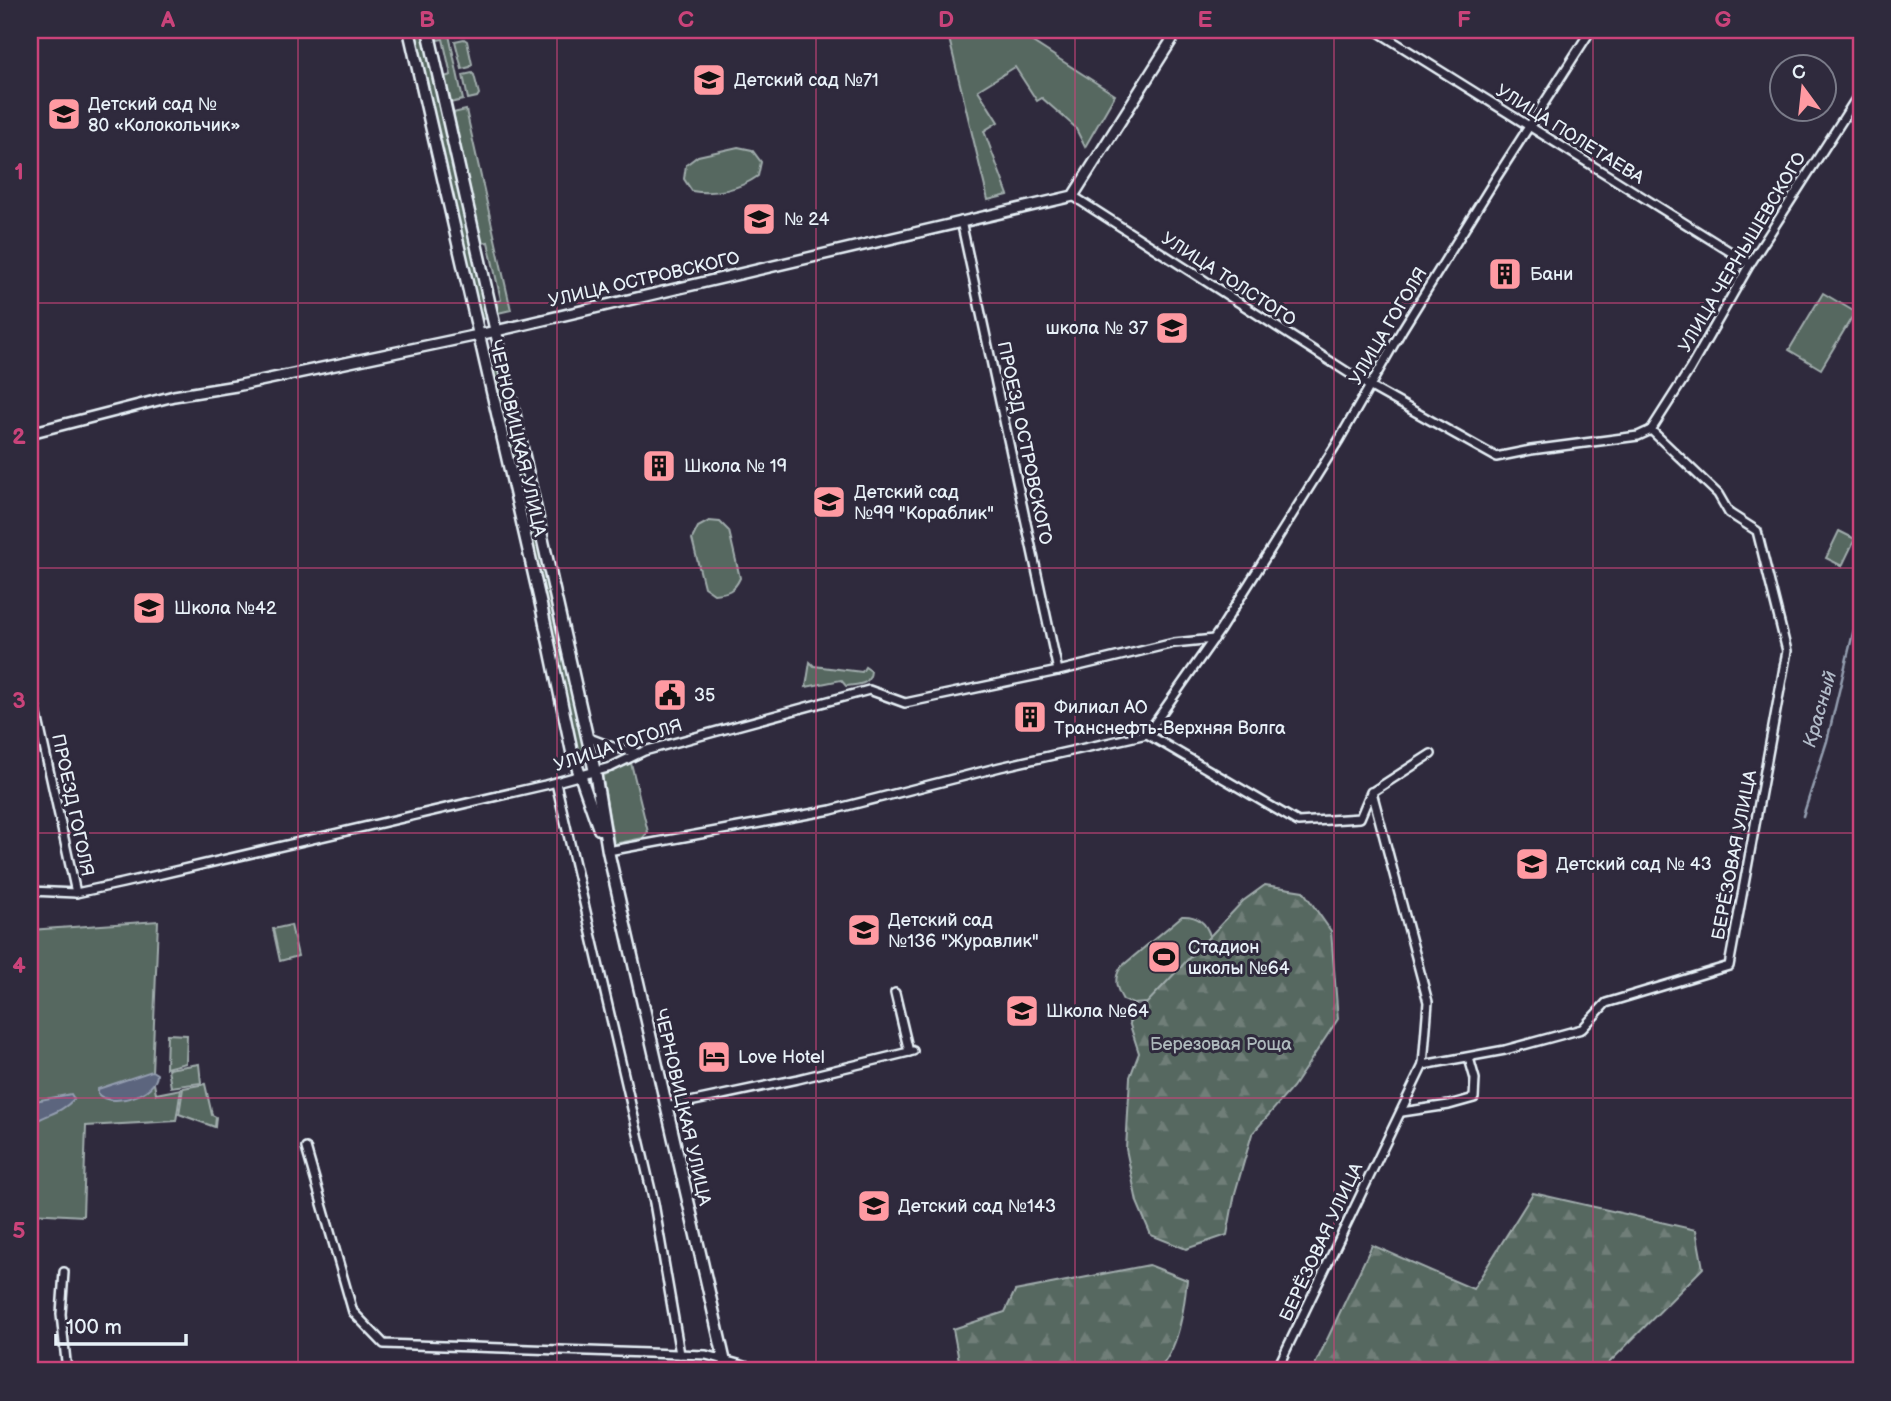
<svg xmlns="http://www.w3.org/2000/svg" width="1891" height="1401" viewBox="0 0 1891 1401" font-family="'Balsamiq Sans',sans-serif">
	<style>
		.green { fill: #576861; stroke: #a0acac; stroke-width: 2 }
		.forest { fill: url(#forest-firs); stroke: #a0acac; stroke-width: 2 }
		.water { fill: #5b657e; stroke: #939daf; stroke-width: 2 }
		.lines { fill: none; stroke-linecap: round; stroke-linejoin: round }
		.stream { stroke: #939daf; stroke-width: 2.5 }
		.minor-casing { stroke: #e8f1f8; stroke-width: 12 }
		.tertiary-casing { stroke: #e8f1f8; stroke-width: 14 }
		.secondary-casing { stroke: #e8f1f8; stroke-width: 15 }
		.minor { stroke: #2f2a3d; stroke-width: 7 }
		.tertiary { stroke: #2f2a3d; stroke-width: 9 }
		.secondary { stroke: #2f2a3d; stroke-width: 10 }
		.grid { fill: none; stroke: #ca437a; stroke-width: 2; stroke-opacity: 0.55 }
		.labels { text-anchor: middle; stroke-width: 6; stroke-linejoin: round; paint-order: stroke }
		.poi-label { font-size: 18px; fill: #e8f1f8; stroke: #2f2a3d; text-anchor: start }
		.street-label { font-size: 18px; fill: #e8f1f8; stroke: #2f2a3d }
		.park-label { font-size: 18px; fill: #aebabc; stroke: #2f2a3d }
		.water-label { font-size: 19px; font-style: italic; fill: #b0b9c7; stroke: #2f2a3d }
		.neatline { fill: none; stroke: #ca437a; stroke-width: 2.5 }
		.grid-label { font-size: 23px; text-anchor: middle; font-weight: bold; fill: #ca437a }
	</style>
	<defs>
		<pattern id="forest-firs" width="22" height="20" patternUnits="userSpaceOnUse" patternTransform="scale(1.75)"><rect width="22" height="20" fill="#576861"/><path d="M5 1l3.5 6h-7zM16 11l3.5 6h-7z" fill="#6f7e78"/></pattern>
	</defs>
	<rect width="100%" height="100%" fill="#2f2a3d"/>
	<filter id="ink" filterUnits="userSpaceOnUse"><feTurbulence type="fractalNoise" baseFrequency=".0143" numOctaves="2"/><feDisplacementMap in="SourceGraphic" scale="14" xChannelSelector="R" yChannelSelector="G"/><feConvolveMatrix kernelMatrix="1 2 1 2 8 2 1 2 1" color-interpolation-filters="sRGB"/></filter>
	<g filter="url(#ink)">
		<g class="green">
			<polygon points="413,30 423,30 488,317 486,319 479,318"/>
			<polygon points="434,30 448,30 463,100 450,103 444,77 451,75 443,39 437,40"/>
			<polygon points="947,30 1014,30 1115,95 1085,147 1075,127 1042,98 1037,101 1015,67 978,90 998,122 984,131 1008,195 988,200"/>
			<polygon points="464,39 467,41 472,64 470,67 462,69 455,41"/>
			<polygon points="472,73 474,75 479,94 477,97 468,99 463,75"/>
			<polygon points="466,110 511,310 498,313 496,302 501,300 488,242 482,243 453,113"/>
			<path d="M738,147L752,150L761,162L758,176C740,189 715,195 692,191L684,179L686,165L698,156Z"/>
			<polygon points="1823,293 1855,312 1821,369 1789,350"/>
			<polygon points="497,358 534,513 585,749 580,754 577,752 552,633 488,359"/>
			<path d="M709,521L720,522L729,531L740,578C734,591 728,593 714,594L704,587L692,539L698,527Z"/>
			<polygon points="1839,531 1855,539 1842,566 1826,558"/>
			<path d="M810,662L814,666L862,672L865,667L871,671C870,686 858,684 846,686L841,680L806,687Z"/>
			<polygon points="631,763 648,832 643,838 614,844 602,776"/>
			<path d="M1182,916C1196,915 1206,922 1210,936L1148,1003L1133,1004L1123,1000C1116,988 1113,979 1121,967Z"/>
			<polygon points="158,921 152,1073 156,1094 181,1089 176,1121 86,1126 83,1216 30,1213 30,930"/>
			<polygon points="291,925 298,956 280,961 273,929"/>
			<polygon points="167,1034 187,1035 186,1063 166,1068"/>
			<polygon points="199,1064 201,1083 171,1087 168,1069"/>
			<polygon points="205,1084 212,1115 216,1117 215,1127 179,1114 183,1088"/>
		</g>
		<g class="forest">
			<polygon points="1265,885 1303,891 1331,931 1338,1019 1293,1087 1252,1134 1235,1193 1227,1235 1186,1249 1151,1235 1137,1202 1126,1149 1130,1077 1139,1053 1129,1022 1243,901"/>
			<polygon points="1533,1193 1696,1230 1703,1268 1601,1371 1312,1371 1372,1245 1473,1289"/>
			<path d="M1149,1265L1187,1280C1184,1309 1179,1350 1157,1371H1008L960,1366L953,1329L1005,1312L1015,1291Z"/>
		</g>
		<g class="water">
			<path d="M152,1071L157,1074C157,1094 112,1109 98,1094V1089Z"/>
			<path d="M71,1094L74,1099C59,1115 46,1113 30,1125V1102Z"/>
		</g>
		<g class="lines">
			<polyline class="stream" points="1803,816 1827,741 1853,633 1861,609"/>
			<defs>
				<g id="minor">
					<polyline points="1375,30 1750,264"/>
					<polyline points="1073,196 1369,386 1496,457 1531,450 1638,436 1651,430"/>
					<polyline points="961,221 1058,671"/>
					<polyline points="1651,430 1690,369 1750,264 1861,91"/>
					<polyline points="30,683 76,893"/>
					<polyline points="1147,734 1298,822 1360,818 1371,792"/>
					<polyline points="587,737 613,747 637,753"/>
					<polyline points="556,783 654,1203 680,1354"/>
					<polyline points="608,851 831,810 1000,767 1147,734 1220,630 1339,440 1402,330 1496,178 1591,30"/>
					<polyline points="30,891 76,893 123,883 545,785 611,767 644,751 869,690 905,703 1058,671 1174,643 1214,639"/>
					<polyline points="895,993 909,1052"/>
					<polyline points="1423,1065 1505,1050 1582,1029 1606,1003 1729,966 1787,651 1757,531 1729,513 1718,494 1651,430"/>
					<polyline points="666,1107 798,1079 913,1051"/>
					<polyline points="1402,1112 1449,1105 1474,1098 1475,1079 1469,1058"/>
					<polyline points="306,1148 353,1312 384,1344 706,1355 763,1371"/>
					<polyline points="64,1272 61,1314 67,1371"/>
					<polyline points="1276,1371 1423,1065 1428,1002 1372,792 1431,754"/>
				</g>
				<polyline id="tertiary" points="30,433 174,396 236,386 483,334 1073,196 1178,30"/>
				<g id="secondary">
					<polyline points="409,30 541,605 572,752 599,829"/>
					<polyline points="428,30 595,772 608,851 727,1371"/>
				</g>
			</defs>
			<use href="#minor" class="minor-casing"/>
			<use href="#tertiary" class="tertiary-casing"/>
			<use href="#secondary" class="secondary-casing"/>
			<use href="#minor" class="minor"/>
			<use href="#tertiary" class="tertiary"/>
			<use href="#secondary" class="secondary"/>
		</g>
	</g>
	<path class="grid" d="M298,30V1371M557,30V1371M816,30V1371M1075,30V1371M1334,30V1371M1593,30V1371M30,303H1861M30,568H1861M30,833H1861M30,1098H1861"/>
	<defs>
		<symbol id="school-square" viewBox="-11 -11 22 22"><rect x="-9" y="-9" width="18" height="18" rx="4" fill="#ff9aa2" stroke="#2f2a3d"/><path d="M0-5L7-2L0 1L-7-2ZM-4 1L0 2.5L4 1V4Q0 6-4 4Z" fill="#111"/></symbol>
		<symbol id="building-square" viewBox="-11 -11 22 22"><rect x="-9" y="-9" width="18" height="18" rx="4" fill="#ff9aa2" stroke="#2f2a3d"/><path d="M-4-6H4V6H1V3H-1V6H-4ZM-2.5-4.3h1.7v1.8h-1.7ZM.8-4.3h1.7v1.8H.8ZM-2.5-1h1.7V.8h-1.7ZM.8-1h1.7V.8H.8Z" fill="#111"/></symbol>
		<symbol id="civic-square" viewBox="-11 -11 22 22"><rect x="-9" y="-9" width="18" height="18" rx="4" fill="#ff9aa2" stroke="#2f2a3d"/><path d="M-.6-6.5H3V-4.5H.6V-3L4-1V1h2V6H-6V1h2V-1L-.6-3ZM-1.2 2.5V6h2.4V2.5Z" fill="#111"/></symbol>
		<symbol id="stadium-square" viewBox="-11 -11 22 22"><rect x="-9" y="-9" width="18" height="18" rx="4" fill="#ff9aa2" stroke="#2f2a3d"/><path d="M0-5a6.5 5 0 1 0 0 10a6.5 5 0 1 0 0-10ZM-3.5-1.8h7v3.6h-7Z" fill="#111"/></symbol>
		<symbol id="hotel-square" viewBox="-11 -11 22 22"><rect x="-9" y="-9" width="18" height="18" rx="4" fill="#ff9aa2" stroke="#2f2a3d"/><path d="M-6-4.5h1.5V1H6V5H4.5V3h-9V5H-6ZM-4 0a1.8 1.8 0 1 1 3.6 0ZM.5 0V-2.5h3Q6-2.5 6 0Z" fill="#111"/></symbol>
	</defs>
	<g fill-rule="evenodd">
		<use href="#school-square" x="690" y="61" width="38" height="38"/>
		<use href="#school-square" x="45" y="95" width="38" height="38"/>
		<use href="#school-square" x="740" y="200" width="38" height="38"/>
		<use href="#building-square" x="1486" y="255" width="38" height="38"/>
		<use href="#school-square" x="1153" y="309" width="38" height="38"/>
		<use href="#building-square" x="640" y="447" width="38" height="38"/>
		<use href="#school-square" x="810" y="483" width="38" height="38"/>
		<use href="#school-square" x="130" y="589" width="38" height="38"/>
		<use href="#civic-square" x="651" y="676" width="38" height="38"/>
		<use href="#building-square" x="1011" y="698" width="38" height="38"/>
		<use href="#school-square" x="1513" y="845" width="38" height="38"/>
		<use href="#school-square" x="845" y="911" width="38" height="38"/>
		<use href="#stadium-square" x="1145" y="938" width="38" height="38"/>
		<use href="#school-square" x="1003" y="992" width="38" height="38"/>
		<use href="#hotel-square" x="695" y="1038" width="38" height="38"/>
		<use href="#school-square" x="855" y="1187" width="38" height="38"/>
	</g>
	<g class="labels">
		<g class="poi-label">
			<text x="734" y="86">Детский сад №71</text>
			<text x="88" y="110">Детский сад №<tspan x="88" dy="21">80 «Колокольчик»</tspan></text>
			<text x="784" y="225">№ 24</text>
			<text x="1530" y="280">Бани</text>
			<text x="1148" y="334" text-anchor="end">школа № 37</text>
			<text x="684" y="472">Школа № 19</text>
			<text x="854" y="498">Детский сад<tspan x="854" dy="21">№99 "Кораблик"</tspan></text>
			<text x="174" y="614">Школа №42</text>
			<text x="694" y="701">35</text>
			<text x="1054" y="713">Филиал АО<tspan x="1054" dy="21">Транснефть-Верхняя Волга</tspan></text>
			<text x="1556" y="870">Детский сад № 43</text>
			<text x="888" y="926">Детский сад<tspan x="888" dy="21">№136 "Журавлик"</tspan></text>
			<text x="1188" y="953">Стадион<tspan x="1188" dy="21">школы №64</tspan></text>
			<text x="1046" y="1017">Школа №64</text>
			<text x="738" y="1063">Love Hotel</text>
			<text x="898" y="1212">Детский сад №143</text>
		</g>
		<g class="street-label">
			<text transform="translate(1570 134) rotate(32)" y="6">УЛИЦА ПОЛЕТАЕВА</text>
			<text transform="translate(1742 252) rotate(-59)" y="6">УЛИЦА ЧЕРНЫШЕВСКОГО</text>
			<text transform="translate(644 279) rotate(-13)" y="6">УЛИЦА ОСТРОВСКОГО</text>
			<text transform="translate(1229 279) rotate(33)" y="6">УЛИЦА ТОЛСТОГО</text>
			<text transform="translate(1388 326) rotate(-59)" y="6">УЛИЦА ГОГОЛЯ</text>
			<text transform="translate(518 438) rotate(77)" y="6">ЧЕРНОВИЦКАЯ УЛИЦА</text>
			<text transform="translate(1025 443) rotate(78)" y="6">ПРОЕЗД ОСТРОВСКОГО</text>
			<text transform="translate(618 745) rotate(-18)" y="6">УЛИЦА ГОГОЛЯ</text>
			<text transform="translate(73 805) rotate(78)" y="6">ПРОЕЗД ГОГОЛЯ</text>
			<text transform="translate(1734 855) rotate(-79)" y="6">БЕРЁЗОВАЯ УЛИЦА</text>
			<text transform="translate(683 1107) rotate(77)" y="6">ЧЕРНОВИЦКАЯ УЛИЦА</text>
			<text transform="translate(1321 1242) rotate(-65)" y="6">БЕРЁЗОВАЯ УЛИЦА</text>
		</g>
		<g class="park-label">
			<text x="1221" y="1050">Березовая Роща</text>
		</g>
		<g class="water-label">
			<text transform="translate(1819 709) rotate(-74)" y="7">Красный</text>
		</g>
	</g>
	<rect width="1891" height="1401" fill="none" stroke="#2f2a3d" stroke-width="77"/>
	<g transform="translate(1803 88) rotate(345)"><circle r="33" fill="#2f2a3d" stroke="#797a88" stroke-width="2"/>
	<path d="M0-5L12 26L0 18L-12 26Z" fill="#ff9aa2"/>
	<text y="-10" font-size="19" font-weight="bold" text-anchor="middle" fill="#e8f1f8">С</text>
	</g>
	<path d="M56 1334v10h130v-10" fill="none" stroke="#e8f1f8" stroke-width="3.5"/>
	<text x="66" y="1334" font-size="21" fill="#e8f1f8" stroke="#2f2a3d" stroke-width="5" paint-order="stroke">100 m</text>
	<rect x="38" y="38" width="1815" height="1324" class="neatline"/>
	<g class="grid-label">
		<text x="168" y="27">A</text>
		<text x="427" y="27">B</text>
		<text x="686" y="27">C</text>
		<text x="946" y="27">D</text>
		<text x="1205" y="27">E</text>
		<text x="1464" y="27">F</text>
		<text x="1723" y="27">G</text>
		<text x="19" y="179">1</text>
		<text x="19" y="444">2</text>
		<text x="19" y="708">3</text>
		<text x="19" y="973">4</text>
		<text x="19" y="1238">5</text>
	</g>
</svg>
